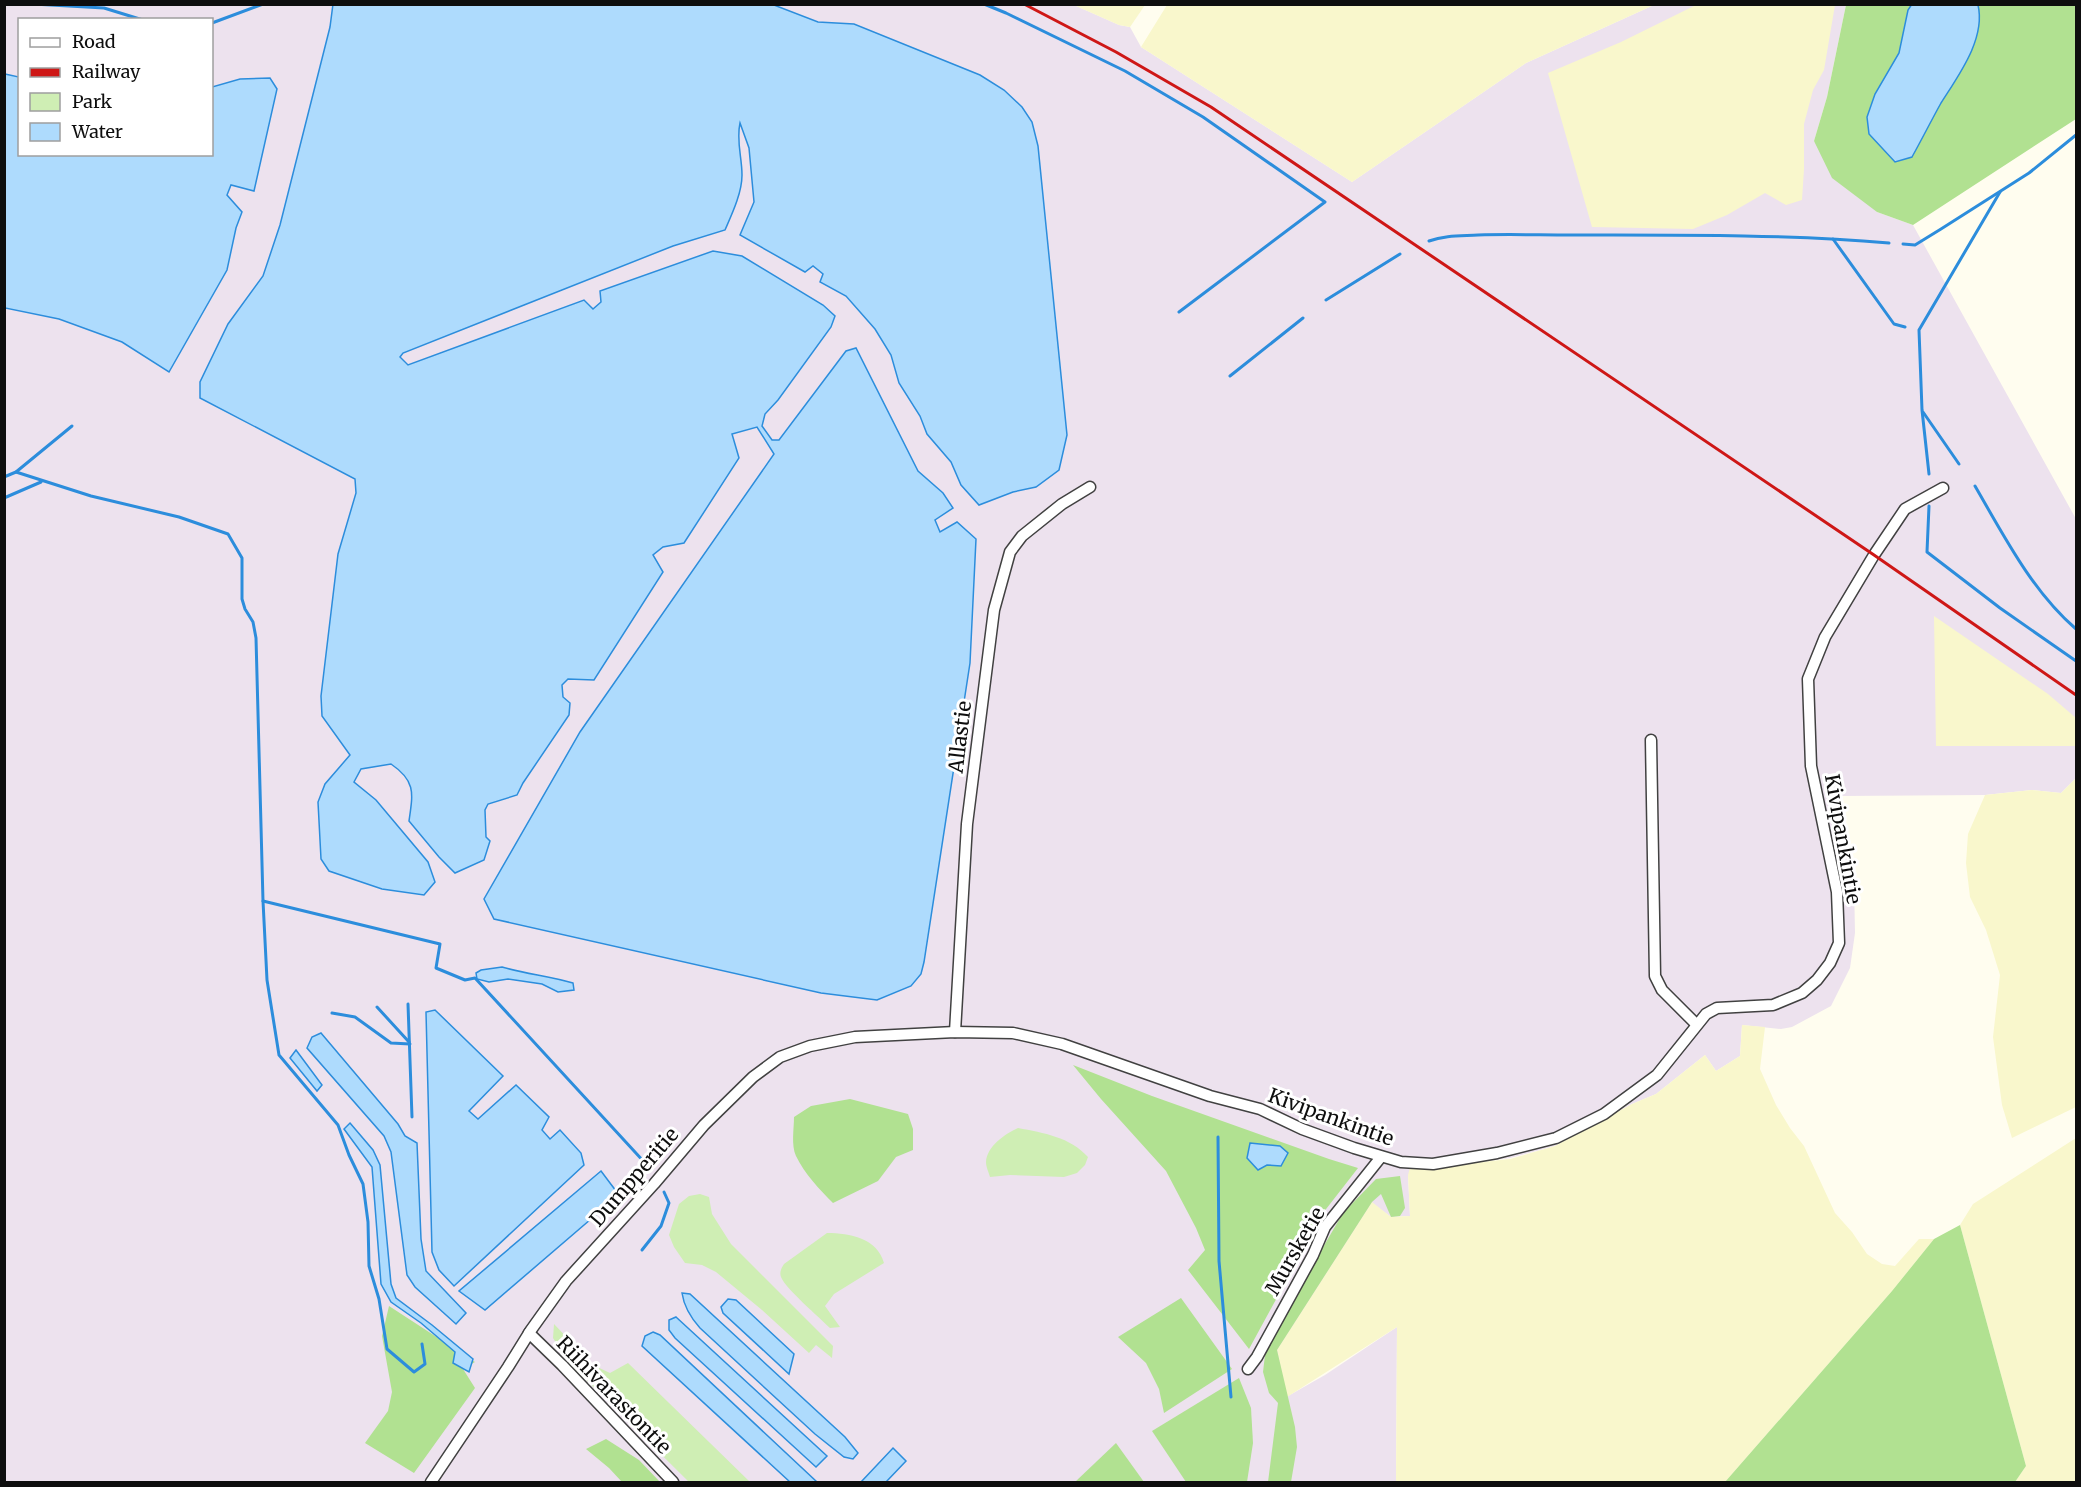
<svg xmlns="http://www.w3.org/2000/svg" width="2081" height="1487" viewBox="0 0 2081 1487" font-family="Merriweather,serif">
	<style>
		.industrial { fill: #ede2ee; fill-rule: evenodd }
		.farmland { fill: #f9f7cc }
		.green { fill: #cfeeb4 }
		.forest { fill: #b1e191 }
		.water { fill: #aedbfd; stroke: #2c8ddc; stroke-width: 1.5 }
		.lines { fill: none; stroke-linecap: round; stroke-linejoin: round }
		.stream { stroke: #2c8ddc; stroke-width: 3 }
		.minor-casing { stroke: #414141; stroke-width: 13 }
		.minor { stroke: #fff; stroke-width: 10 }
		.rail { stroke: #ce1716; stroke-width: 3 }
		.labels { text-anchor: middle; stroke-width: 6; stroke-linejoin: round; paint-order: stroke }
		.street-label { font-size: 20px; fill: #0e0e0e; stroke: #fff }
	</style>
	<rect width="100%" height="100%" fill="#fffdef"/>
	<path class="industrial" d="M5,5H1074L1119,25L1130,27L1141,47L1352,182L1526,63L1654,5H1846L1827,97L1814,141L1877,212L1913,225L2076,519V778L2061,793L2032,790L1985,795L1841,796L1837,811L1854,882L1855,933L1850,968L1831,1006L1792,1027L1781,1029L1742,1025L1740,1056L1716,1071L1705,1055L1656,1094L1632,1104L1555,1146L1510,1158L1455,1165L1408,1175L1410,1216L1391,1217L1372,1203L1288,1396L1325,1375L1397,1327L1396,1482H5ZM20,20H212V154H20Z"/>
	<g class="farmland">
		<polygon points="1698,4 1835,5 1824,70 1813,90 1804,124 1804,169 1802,200 1786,205 1765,193 1727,215 1693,229 1592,227 1548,73 1621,42"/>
		<polygon points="1074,5 1145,5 1130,27 1119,25"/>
		<polygon points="1167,5 1167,4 1654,5 1526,63 1352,182 1141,47"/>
		<polygon points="1934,616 2048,694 2076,718 2076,746 1936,746"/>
		<polygon points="2076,778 2076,1107 2012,1138 2002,1105 1993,1037 2000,975 1986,930 1970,897 1966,863 1968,834 1985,795 2032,790 2061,793"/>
		<polygon points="1742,1025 1765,1027 1760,1069 1776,1105 1790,1128 1804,1146 1835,1213 1852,1232 1867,1254 1882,1264 1895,1266 1919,1239 1934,1239 1892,1291 1725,1482 1396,1482 1397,1327 1287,1397 1277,1350 1372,1202 1391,1217 1410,1216 1408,1175 1411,1164 1455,1165 1510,1159 1555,1146 1632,1104 1656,1094 1705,1055 1716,1071 1740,1056"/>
		<polygon points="2076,1138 2076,1482 2015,1482 2026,1466 1960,1225 1973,1204"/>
	</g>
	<g class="green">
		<path d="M1018,1128C1044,1133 1070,1137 1088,1157L1085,1165L1077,1173L1064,1177L1010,1175L990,1177C989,1173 986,1167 986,1162C987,1146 1005,1134 1018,1128Z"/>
		<polygon points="700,1194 709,1197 712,1214 731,1244 833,1346 832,1358 816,1345 809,1353 762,1310 716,1272 702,1265 685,1263 674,1247 669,1235 679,1204 689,1196"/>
		<path d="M827,1233C850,1233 877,1238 884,1263L834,1294L825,1306L840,1327L830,1328C820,1318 785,1288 781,1277C779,1272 782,1267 784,1264Z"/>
		<polygon points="554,1324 593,1365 610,1373 628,1363 750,1482 689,1482 569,1363 553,1338"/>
	</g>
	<g class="forest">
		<polygon points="1846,5 2076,5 2076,119 1913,225 1877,212 1832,178 1814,141 1827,97"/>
		<polygon points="1073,1065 1152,1096 1329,1159 1358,1168 1323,1213 1249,1349 1188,1270 1205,1250 1196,1228 1166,1171 1101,1099"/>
		<path d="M850,1099L908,1114L913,1129V1150L896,1157L878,1181L833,1203C820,1190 804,1173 796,1156C791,1145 794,1129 794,1117L811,1106Z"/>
		<polygon points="1400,1176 1405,1208 1400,1216 1391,1217 1381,1194 1372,1202 1277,1350 1295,1427 1297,1447 1291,1482 1268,1482 1278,1403 1269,1393 1263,1372 1265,1355 1291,1302 1343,1213 1376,1179"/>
		<polygon points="1960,1225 2026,1466 2015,1482 1725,1482 1892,1291 1934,1239"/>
		<polygon points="1181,1298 1232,1369 1164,1413 1159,1389 1146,1363 1118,1337"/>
		<polygon points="389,1306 475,1362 463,1369 475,1388 414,1473 365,1443 388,1411 392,1392 382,1336"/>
		<polygon points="1239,1378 1251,1408 1253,1443 1247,1482 1186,1482 1152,1431"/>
		<polygon points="606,1439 639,1460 660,1482 622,1482 609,1468 586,1449"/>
		<polygon points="1116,1443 1144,1482 1075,1482"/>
	</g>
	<g class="water">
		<path d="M333,4L774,5L818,22L854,24L980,75L1004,90L1022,107L1032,122L1038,146L1067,435L1059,470L1036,487L1013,492L979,505L961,485L951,462L927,434L920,416L899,383L891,355L875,329L846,296L820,282L823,274L813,266L805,272L740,235L754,202L749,148L740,123C736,141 742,157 742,175C742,193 732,214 725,230L673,246L403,353L400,357L408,365L584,300L593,309L601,302L600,291L713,251L742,256L823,305L835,316L831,327L778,400L765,414L762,426L772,440H779L846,351L856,348L918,471L943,493L953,508L935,520L940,532L957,522L976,539L970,663L924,962L921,974L911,986L877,1000L821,993L494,919L484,899L580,732L774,454L757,427L732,434L739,458L684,543L663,547L653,555L663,572L594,680L568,679L562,685L563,697L570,703L569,715L523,783L517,795L488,804L485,810L486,837L490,841L484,860L455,873L439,857L409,821C413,793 416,781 391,764L361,769L354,782L376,800L428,862L435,882L424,895L382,889L329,871L321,859L318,802L325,784L350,755L322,716L321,696L338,554L356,493L355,479L200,398V382L228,324L263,276L280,225L330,27Z"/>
		<path d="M1912,4L1978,5C1986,39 1958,76 1941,103C1931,121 1922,139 1912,157L1895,162L1869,134L1867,117L1875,94L1899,53L1908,10Z"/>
		<polygon points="5,74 19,77 20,154 212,154 212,87 240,79 270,78 277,89 254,191 231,185 227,195 242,212 236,228 227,270 169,372 122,342 59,319 5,308"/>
		<path d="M502,967C526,974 549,976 573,983L574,990L558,992L542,984L508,979L489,982L477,979L476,973L481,970Z"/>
		<polygon points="435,1010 503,1076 469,1111 478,1119 516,1085 549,1117 542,1130 550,1139 560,1130 581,1153 584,1165 454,1286 439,1270 432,1252 426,1012"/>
		<polygon points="321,1033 398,1124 405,1136 417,1143 421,1239 426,1271 466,1313 456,1324 415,1287 407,1275 391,1152 384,1136 307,1048 312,1037"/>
		<polygon points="296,1050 322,1085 317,1091 290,1058"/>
		<polygon points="350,1123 373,1150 380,1165 391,1284 396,1298 432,1325 473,1359 469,1372 453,1363 455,1352 421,1323 391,1302 381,1284 372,1167 344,1129"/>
		<polygon points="1250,1143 1280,1146 1288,1153 1281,1166 1267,1165 1258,1170 1247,1158"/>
		<polygon points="601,1171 619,1195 485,1310 459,1291"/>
		<path d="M682,1293L690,1294L845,1437L858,1453L853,1459L844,1457L815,1434L700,1328C691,1318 684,1307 682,1293Z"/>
		<polygon points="728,1299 736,1300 794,1354 789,1374 723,1313 721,1307"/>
		<polygon points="676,1317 827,1456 816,1467 675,1338 669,1330 669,1320"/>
		<polygon points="653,1332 660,1335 817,1482 790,1482 642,1346 645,1336"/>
		<polygon points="893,1448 906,1461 886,1482 861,1482"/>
	</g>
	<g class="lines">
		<g class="stream">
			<polyline points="33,4 104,8 143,20"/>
			<polyline points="984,4 1006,13 1125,71 1203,117 1325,202 1179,312"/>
			<polyline points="212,23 263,4"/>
			<polyline points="1833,239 1894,324 1905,327"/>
			<path d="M1429,241C1445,235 1461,236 1478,235C1509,234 1539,235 1570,235C1676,235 1783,234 1889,243"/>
			<polyline points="1903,244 1915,245 1941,229 2029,173 2076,135"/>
			<polyline points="1326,300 1400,254"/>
			<polyline points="1230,376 1303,318"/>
			<polyline points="1923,412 1959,464"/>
			<polyline points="16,472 91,496 179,517 228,534 242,558 242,599 245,609 253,622 256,638 263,901 267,980 279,1055 338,1125 349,1155 363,1184 368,1222 369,1266 379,1299 387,1349 414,1372 425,1364 422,1344"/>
			<polyline points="1929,474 1922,410 1919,330 2000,192"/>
			<polyline points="4,477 16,472 72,426"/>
			<path d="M1975,486C2004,536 2032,591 2076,629"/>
			<polyline points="4,498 41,482"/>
			<polyline points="1929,506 1927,552 2000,608 2076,661"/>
			<polyline points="263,901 440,944 436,968 465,980 475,978 646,1164"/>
			<polyline points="408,1004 412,1117"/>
			<polyline points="377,1007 409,1042"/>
			<polyline points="332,1013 355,1017 391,1043 410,1044"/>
			<polyline points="1218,1137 1219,1261 1231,1397"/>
			<polyline points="642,1250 661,1226 669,1203 664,1192"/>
		</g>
		<defs>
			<g id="minor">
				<polyline points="1651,740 1655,976 1662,990 1696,1024"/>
				<polyline points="955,1032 967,824 994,610 1010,552 1022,536 1062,504 1090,487"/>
				<polyline points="529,1333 562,1365 673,1482"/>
				<polyline points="1248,1369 1257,1357 1313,1255 1325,1227 1381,1157"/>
				<polyline points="431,1482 508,1367 531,1330 566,1281 654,1184 704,1125 753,1077 780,1057 810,1046 855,1037 955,1032 1013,1033 1062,1044 1210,1096 1260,1109 1302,1129 1354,1148 1401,1162 1433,1164 1497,1153 1556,1138 1604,1114 1657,1075 1706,1014 1717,1008 1773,1005 1802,993 1817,980 1830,963 1839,943 1837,892 1811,766 1808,679 1825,637 1874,555 1905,509 1943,488"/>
			</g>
		</defs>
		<use href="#minor" class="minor-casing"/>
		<use href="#minor" class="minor"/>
		<polyline class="rail" points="1024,4 1116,52 1211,107 1874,555 2076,695"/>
	</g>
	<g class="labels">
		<g class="street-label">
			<text transform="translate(960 737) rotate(-83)" y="7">Allastie</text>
			<text transform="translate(1843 839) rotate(80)" y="7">Kivipankintie</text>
			<text transform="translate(1331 1117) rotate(20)" y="7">Kivipankintie</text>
			<text transform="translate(634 1177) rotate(-49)" y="7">Dumpperitie</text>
			<text transform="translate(1295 1251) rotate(-60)" y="7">Mursketie</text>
			<text transform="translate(614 1395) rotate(46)" y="7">Riihivarastontie</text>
		</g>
	</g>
	<rect width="2081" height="1487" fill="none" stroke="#0e0e0e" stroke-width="12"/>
	<rect x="18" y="18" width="195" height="138" fill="#ffffff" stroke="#9f9f9f" stroke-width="1.5"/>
	<rect x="30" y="38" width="30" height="9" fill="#ffffff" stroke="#9f9f9f" stroke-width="1.5"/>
	<text x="72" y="48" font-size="18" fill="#0e0e0e">Road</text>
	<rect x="30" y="68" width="30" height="9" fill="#ce1716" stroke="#9f9f9f" stroke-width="1.5"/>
	<text x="72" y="78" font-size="18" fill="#0e0e0e">Railway</text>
	<rect x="30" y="93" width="30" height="18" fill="#cfeeb4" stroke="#9f9f9f" stroke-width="1.5"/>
	<text x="72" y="108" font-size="18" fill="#0e0e0e">Park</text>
	<rect x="30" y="123" width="30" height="18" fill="#aedbfd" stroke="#9f9f9f" stroke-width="1.5"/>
	<text x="72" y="138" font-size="18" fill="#0e0e0e">Water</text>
</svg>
